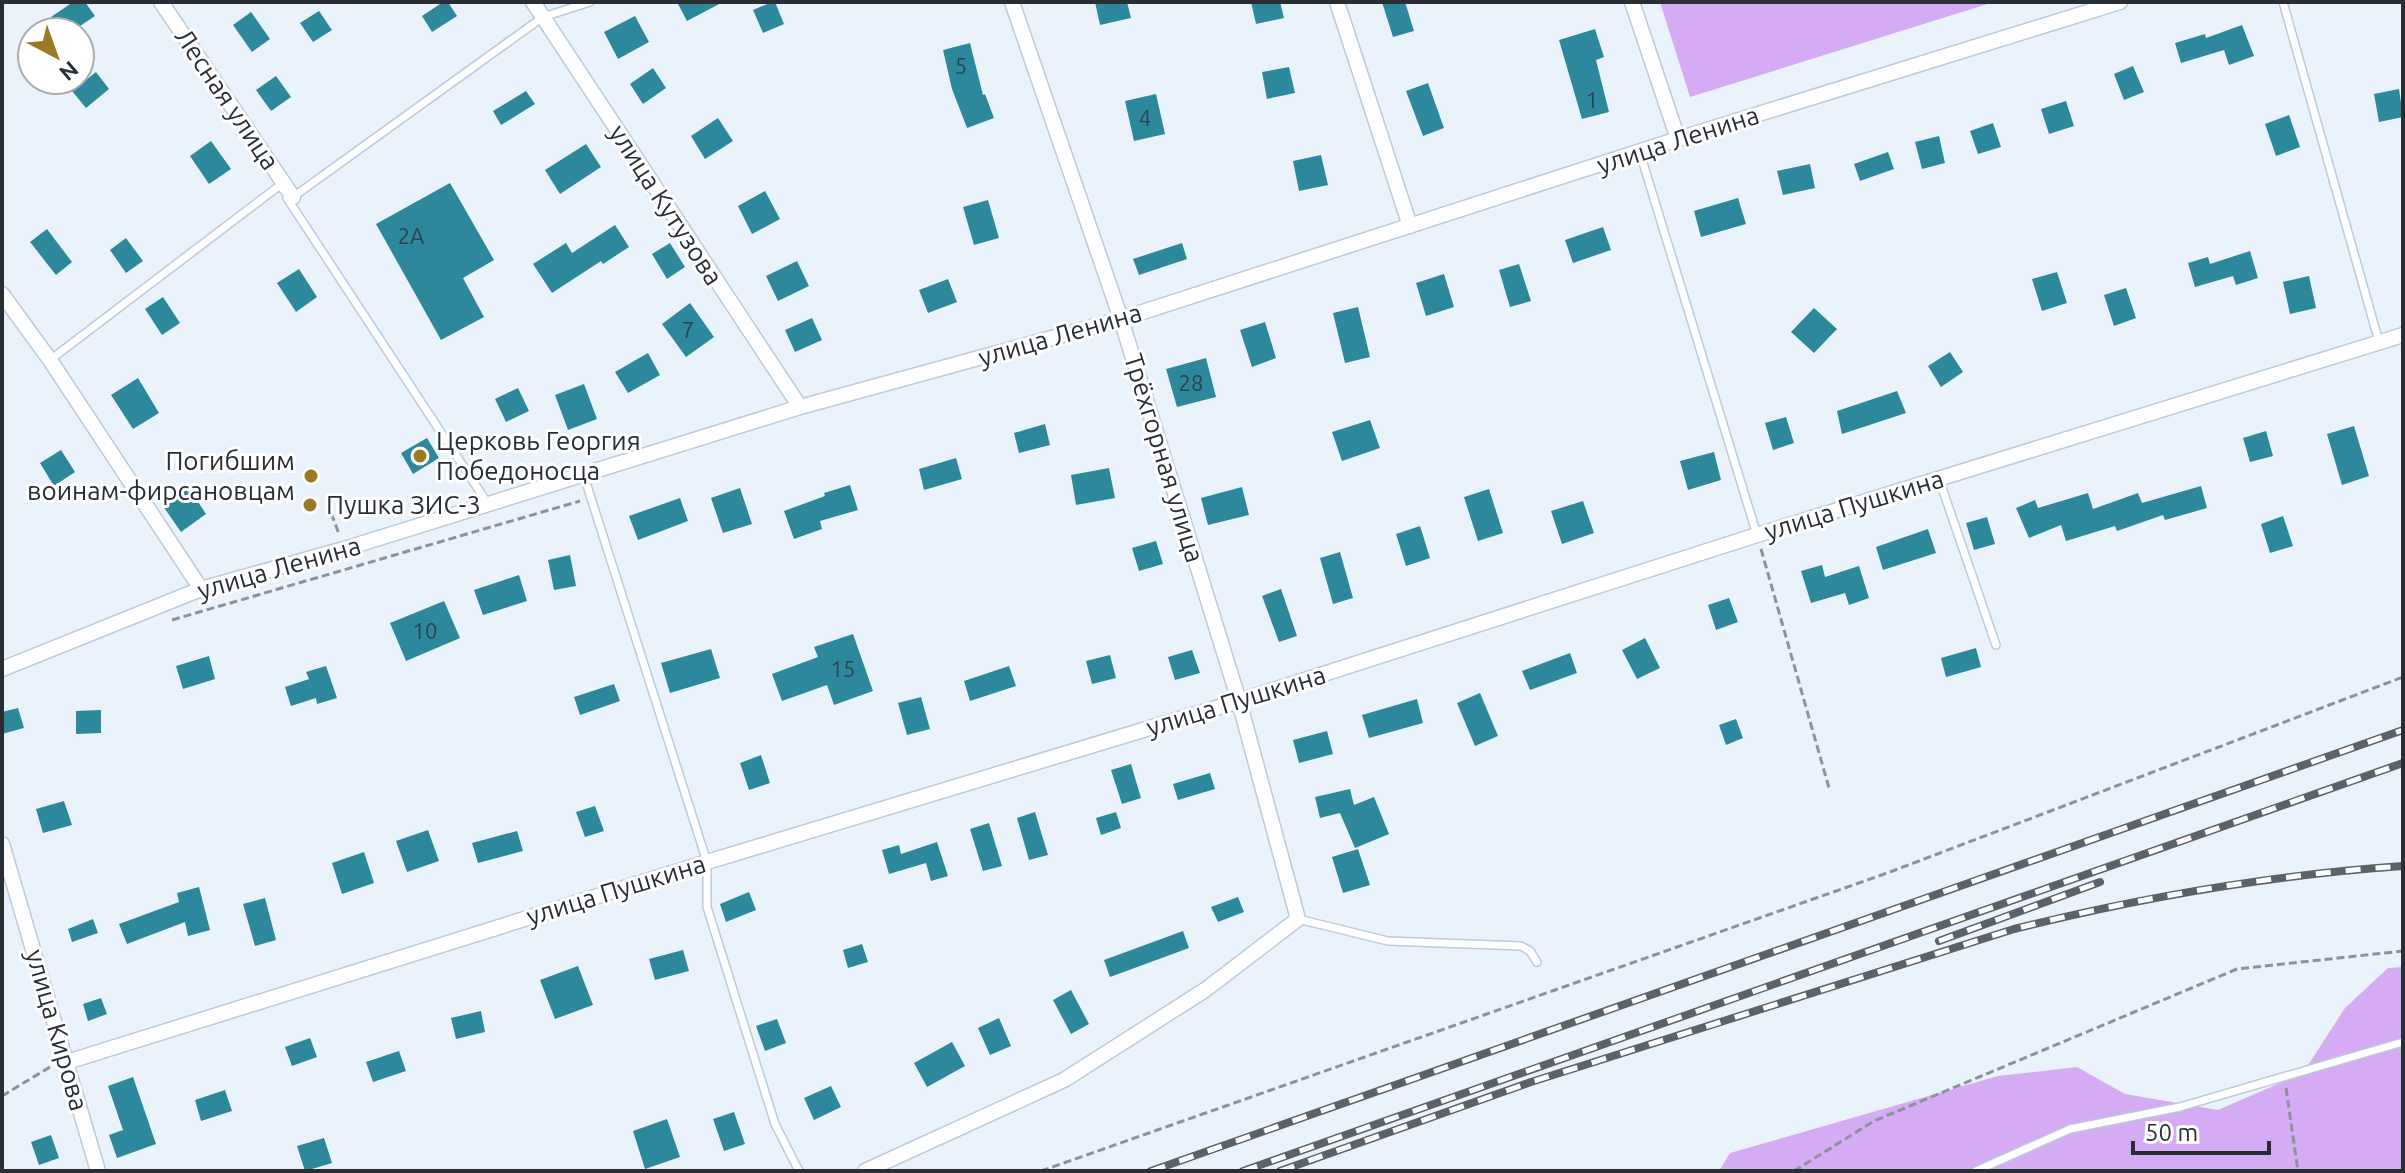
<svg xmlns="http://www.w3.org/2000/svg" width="2405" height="1173" viewBox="0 0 2405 1173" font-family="Ubuntu,sans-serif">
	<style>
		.forest { fill: #d5abf4 }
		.building { fill: #2d889c }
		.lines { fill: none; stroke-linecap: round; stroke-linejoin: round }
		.service-casing { stroke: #bbcbda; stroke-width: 10 }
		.minor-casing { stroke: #bbcbda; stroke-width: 17 }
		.path { stroke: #8b929a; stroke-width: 3; stroke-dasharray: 8 4; stroke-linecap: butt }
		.service { stroke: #fff; stroke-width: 7 }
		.minor { stroke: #fff; stroke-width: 14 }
		.rail-casing { stroke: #5b6269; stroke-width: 8 }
		.rail { stroke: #fff; stroke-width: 5; stroke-dasharray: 15; stroke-linecap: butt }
		.poi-dot { fill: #9a7a24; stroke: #fff; stroke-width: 3 }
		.labels { text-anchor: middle; stroke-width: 6; stroke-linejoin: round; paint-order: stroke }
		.number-label { font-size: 22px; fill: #29444e }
		.street-label { font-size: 26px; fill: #282e34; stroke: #fff }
		.poi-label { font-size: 26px; fill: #282e34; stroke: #fff; text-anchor: start }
	</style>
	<rect width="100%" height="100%" fill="#eaf3fc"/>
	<g class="forest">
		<polygon points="1660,2 1994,2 1690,97"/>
		<polygon points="2403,967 2403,1171 1719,1171 1730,1153 1998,1076 2077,1067 2125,1094 2218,1110 2303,1073 2345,1008 2388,968"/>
	</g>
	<g class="building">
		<polygon points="73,2 85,2 95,16 71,32 61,32 51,17"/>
		<polygon points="443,2 448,2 457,16 432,32 422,16"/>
		<polygon points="677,2 723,2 687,21"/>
		<polygon points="772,2 775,2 784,24 763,33 753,10"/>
		<polygon points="1095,2 1127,2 1131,18 1100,25"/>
		<polygon points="1251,2 1280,2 1284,18 1256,24"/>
		<polygon points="1382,2 1405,2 1414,31 1393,37"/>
		<polygon points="319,11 332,30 313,42 300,23"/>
		<polygon points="251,12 270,39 252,52 233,25"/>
		<polygon points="635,16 649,42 618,59 604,32"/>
		<polygon points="2242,25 2254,56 2229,65 2224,50 2181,63 2175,43 2205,34 2206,38"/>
		<polygon points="1595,29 1604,57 1596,60 1609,112 1582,119 1559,40"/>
		<polygon points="970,43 983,95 985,94 994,118 967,128 952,89 943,50"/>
		<polygon points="2133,66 2144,92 2124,100 2114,74"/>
		<polygon points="1289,67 1295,93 1267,99 1262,72"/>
		<polygon points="653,68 666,88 643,104 630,84"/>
		<polygon points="96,72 109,89 86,108 72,91"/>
		<polygon points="276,76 291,97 271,111 256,90"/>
		<polygon points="1428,83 1444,128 1423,136 1406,91"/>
		<polygon points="2399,89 2403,117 2379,122 2374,94"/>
		<polygon points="526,91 535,104 501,125 493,111"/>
		<polygon points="1156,94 1165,134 1134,141 1125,101"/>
		<polygon points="2066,101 2074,126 2049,134 2041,109"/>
		<polygon points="2289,115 2300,147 2276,156 2265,124"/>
		<polygon points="718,118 733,141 705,159 691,136"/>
		<polygon points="1993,123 2001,147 1978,154 1970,131"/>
		<polygon points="1939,136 1945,163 1922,169 1915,142"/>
		<polygon points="211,141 231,169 209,184 190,156"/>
		<polygon points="586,144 601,167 560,194 545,170"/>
		<polygon points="1888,152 1894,169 1860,181 1854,164"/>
		<polygon points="1321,155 1328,185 1299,191 1293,161"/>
		<polygon points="1810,164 1815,188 1783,195 1777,171"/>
		<polygon points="450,183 494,260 463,278 484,317 441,340 376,224"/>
		<polygon points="765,191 780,219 752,234 738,206"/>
		<polygon points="1738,198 1746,224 1701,237 1694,211"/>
		<polygon points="988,200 999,238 974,245 963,207"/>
		<polygon points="615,225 629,247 603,264 601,261 552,293 533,264 566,243 572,253"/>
		<polygon points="1603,227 1611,250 1573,263 1565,240"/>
		<polygon points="47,229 72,262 56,275 30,242"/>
		<polygon points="126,238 143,261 126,273 110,250"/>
		<polygon points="670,243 685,267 667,279 652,254"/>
		<polygon points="1182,243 1187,259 1139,275 1133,259"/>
		<polygon points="2250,251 2258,278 2236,285 2233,276 2195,287 2188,263 2208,257 2210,264"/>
		<polygon points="797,261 809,286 778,301 766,276"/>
		<polygon points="1519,264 1531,301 1510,307 1499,270"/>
		<polygon points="299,269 317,297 296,312 277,283"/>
		<polygon points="2057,272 2067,303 2042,311 2032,279"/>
		<polygon points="1444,274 1454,307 1426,316 1416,283"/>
		<polygon points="2309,276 2316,308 2290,314 2283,282"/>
		<polygon points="948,279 957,302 928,313 919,290"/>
		<polygon points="2126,288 2136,318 2114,326 2104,295"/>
		<polygon points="163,297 180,323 162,335 145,309"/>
		<polygon points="690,303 714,337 686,357 662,324"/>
		<polygon points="1358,307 1370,357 1345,363 1333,313"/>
		<polygon points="1814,308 1837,329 1814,353 1791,332"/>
		<polygon points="812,318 822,340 795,352 785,330"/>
		<polygon points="1265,322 1276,358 1252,367 1240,330"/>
		<polygon points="1950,352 1963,372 1941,387 1928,366"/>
		<polygon points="648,353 660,375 628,393 615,372"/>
		<polygon points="1206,358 1216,397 1177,407 1166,369"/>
		<polygon points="138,378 159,413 133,429 111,395"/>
		<polygon points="584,384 597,419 568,430 555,395"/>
		<polygon points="518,388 529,411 506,422 495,399"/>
		<polygon points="1897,391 1906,413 1842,434 1837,411"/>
		<polygon points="1786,417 1794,443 1773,450 1765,423"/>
		<polygon points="1370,420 1380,448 1342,461 1332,432"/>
		<polygon points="1045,424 1050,445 1019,453 1014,433"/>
		<polygon points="2354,426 2369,476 2342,485 2327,434"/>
		<polygon points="2266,431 2273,456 2250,462 2243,438"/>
		<polygon points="427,438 439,458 413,474 401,453"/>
		<polygon points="61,450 75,472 54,486 40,463"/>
		<polygon points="1714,452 1721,480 1688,490 1680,461"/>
		<polygon points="956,458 962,479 924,490 919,469"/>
		<polygon points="1109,468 1115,498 1076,505 1071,475"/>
		<polygon points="850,485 858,510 820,521 822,529 794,539 784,511 825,496 824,493"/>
		<polygon points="2201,486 2207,508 2165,520 2163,515 2117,531 2115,526 2066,541 2061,525 2029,538 2016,508 2035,500 2038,508 2088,493 2093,509 2138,493 2142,503"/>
		<polygon points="1242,487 1249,515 1208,525 1201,498"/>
		<polygon points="189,488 206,514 181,532 163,506"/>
		<polygon points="740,488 752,524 723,533 711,498"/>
		<polygon points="1489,489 1503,533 1478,541 1464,497"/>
		<polygon points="680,498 688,521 638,540 629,516"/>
		<polygon points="1583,501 1594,533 1562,544 1551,511"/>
		<polygon points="2283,516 2293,546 2270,553 2261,524"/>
		<polygon points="1987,517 1995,544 1974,550 1966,523"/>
		<polygon points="1420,526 1430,558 1406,566 1396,534"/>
		<polygon points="1928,529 1936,553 1883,570 1876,547"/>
		<polygon points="1156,541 1163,564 1139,571 1132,548"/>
		<polygon points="1340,552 1353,598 1333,604 1320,558"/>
		<polygon points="570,555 576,586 554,590 548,560"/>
		<polygon points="1822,565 1825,577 1859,566 1869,598 1849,605 1845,593 1811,603 1801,571"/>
		<polygon points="519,575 527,601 483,615 474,590"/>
		<polygon points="1281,589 1297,636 1279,642 1262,596"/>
		<polygon points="1729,598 1738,622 1716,630 1708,605"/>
		<polygon points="444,601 460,638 406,661 390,623"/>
		<polygon points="853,634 873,691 834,705 827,685 782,701 772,674 818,657 814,647"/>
		<polygon points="1645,638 1660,668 1637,679 1622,650"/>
		<polygon points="1976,648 1981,667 1946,677 1941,658"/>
		<polygon points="711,649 720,678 670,693 661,663"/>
		<polygon points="1192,650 1200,673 1175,680 1168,657"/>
		<polygon points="1570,653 1577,673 1530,690 1522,671"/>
		<polygon points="1110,655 1116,678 1092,684 1086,661"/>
		<polygon points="209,656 215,679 183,689 176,666"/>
		<polygon points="326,666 337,698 317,704 316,698 291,706 285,687 309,679 306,672"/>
		<polygon points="1009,666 1016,686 970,701 964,681"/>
		<polygon points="614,684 620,701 580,715 574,697"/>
		<polygon points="1480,693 1498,736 1475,746 1457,703"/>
		<polygon points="921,697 930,729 907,735 898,703"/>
		<polygon points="1417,699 1423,723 1369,738 1362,715"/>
		<polygon points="18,708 24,728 2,734 2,712"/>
		<polygon points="101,710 101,733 76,734 76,711"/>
		<polygon points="1736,719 1743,738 1726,745 1719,725"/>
		<polygon points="1327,731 1333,754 1299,763 1293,740"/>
		<polygon points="761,755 770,783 749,790 740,763"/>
		<polygon points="1131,764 1141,798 1122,804 1111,770"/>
		<polygon points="1210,773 1215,789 1178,800 1173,784"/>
		<polygon points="1350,789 1354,805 1374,797 1389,834 1355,848 1340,813 1320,818 1315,797"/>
		<polygon points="64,801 72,825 43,833 36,809"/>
		<polygon points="595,806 604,831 585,837 576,812"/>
		<polygon points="1035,812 1048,855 1029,860 1017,818"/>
		<polygon points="1116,812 1121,828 1101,835 1096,818"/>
		<polygon points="989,823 1002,866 983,871 970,829"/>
		<polygon points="428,830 439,861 407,872 396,841"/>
		<polygon points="517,831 523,851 478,863 472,843"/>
		<polygon points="937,842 948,876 931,881 926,863 889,874 882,850 899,845 901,854"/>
		<polygon points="1358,849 1370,885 1343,893 1332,857"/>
		<polygon points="364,852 374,883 342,894 332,863"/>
		<polygon points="199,887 210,930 188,936 185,922 127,944 119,924 179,902 177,893"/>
		<polygon points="749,892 756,910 726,922 720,904"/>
		<polygon points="1238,897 1244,912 1218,922 1211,907"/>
		<polygon points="265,898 276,940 255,946 243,904"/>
		<polygon points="93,919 98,933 72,942 68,929"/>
		<polygon points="1183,931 1189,948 1110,977 1104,960"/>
		<polygon points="862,944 868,962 848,968 843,950"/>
		<polygon points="683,950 689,971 655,980 649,959"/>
		<polygon points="578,966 593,1005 555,1019 540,980"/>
		<polygon points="1071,990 1089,1024 1071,1034 1053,1000"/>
		<polygon points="101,998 107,1014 88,1021 83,1004"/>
		<polygon points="481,1011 485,1032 456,1039 451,1018"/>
		<polygon points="999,1018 1011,1046 990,1055 978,1028"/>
		<polygon points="777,1019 786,1043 765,1051 756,1026"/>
		<polygon points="310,1038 317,1057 292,1066 285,1047"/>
		<polygon points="952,1042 965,1066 927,1087 914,1063"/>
		<polygon points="399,1051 406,1071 373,1082 366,1062"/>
		<polygon points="133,1077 156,1144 117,1158 109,1135 123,1130 108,1086"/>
		<polygon points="831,1086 841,1107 814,1120 804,1098"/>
		<polygon points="225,1090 232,1111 201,1121 195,1100"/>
		<polygon points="734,1112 745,1144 724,1151 713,1119"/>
		<polygon points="667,1119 680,1157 645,1169 633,1131"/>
		<polygon points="51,1135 59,1158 39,1165 31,1142"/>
		<polygon points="324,1138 332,1163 305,1171 297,1146"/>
	</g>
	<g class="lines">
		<defs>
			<g id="service">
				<polyline points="2283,2 2379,342"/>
				<polyline points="1640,153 1757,535"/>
				<polyline points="287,198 488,504"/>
				<polyline points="50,360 279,186 293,197 543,17 590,2"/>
				<polyline points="583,473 707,862 707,907 775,1124 799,1171"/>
				<polyline points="1939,479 1996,645"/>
				<polyline points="1298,919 1388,941 1521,946 1530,951 1537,962"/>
				<polyline points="1976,1171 2070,1129 2180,1107 2403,1042"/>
			</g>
			<g id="minor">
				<polyline points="161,2 293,197"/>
				<polyline points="533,2 800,407"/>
				<polyline points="1337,2 1410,226"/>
				<polyline points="1632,2 1678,139"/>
				<polyline points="2,294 50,360 201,589"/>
				<polyline points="2,669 201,589 344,549 800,407 1121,319 1678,139 2120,2"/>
				<polyline points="2,844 98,1171"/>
				<polyline points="67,1062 707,862 1239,701 1757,535 2403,335"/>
				<polyline points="865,1171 1064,1080 1205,990 1298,919 1239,701 1121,319 1012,2"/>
			</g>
		</defs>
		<use href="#service" class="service-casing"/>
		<use href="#minor" class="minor-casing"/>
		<g class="path">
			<polyline points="327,502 339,534"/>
			<polyline points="1761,549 1829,788"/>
			<polyline points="172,620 580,501"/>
			<polyline points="2286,1088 2298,1171"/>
			<polyline points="2,1096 50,1067"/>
			<polyline points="1041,1171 1890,872 2403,677"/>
			<polyline points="1794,1171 1874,1121 2237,969 2403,951"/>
		</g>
		<use href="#service" class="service"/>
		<use href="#minor" class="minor"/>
		<defs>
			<g id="rail">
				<polyline points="1939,941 2100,882"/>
				<polyline points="1151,1171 2403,730"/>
				<polyline points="1243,1171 2403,763"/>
				<path d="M1280,1171L1531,1082L2014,929C2142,897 2271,875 2403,866"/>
			</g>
		</defs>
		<use href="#rail" class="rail-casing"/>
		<use href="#rail" class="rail"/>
	</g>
	<g class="poi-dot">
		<circle cx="420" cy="456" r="8"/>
		<circle cx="311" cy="476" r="8"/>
		<circle cx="310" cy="505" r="8"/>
	</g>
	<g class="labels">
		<g class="number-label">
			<text x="961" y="74">5</text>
			<text x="1592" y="108">1</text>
			<text x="1145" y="126">4</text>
			<text x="411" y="244">2А</text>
			<text x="688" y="338">7</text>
			<text x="1191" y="391">28</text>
			<text x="425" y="639">10</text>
			<text x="843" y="677">15</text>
		</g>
		<g class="street-label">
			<text transform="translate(227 99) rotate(56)" y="9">Лесная улица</text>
			<text transform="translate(1678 140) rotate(-18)" y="9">улица Ленина</text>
			<text transform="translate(666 205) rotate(57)" y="9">улица Кутузова</text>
			<text transform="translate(1060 335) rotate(-16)" y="9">улица Ленина</text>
			<text transform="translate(1164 458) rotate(73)" y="9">Трёхгорная улица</text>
			<text transform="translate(1854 505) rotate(-17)" y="9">улица Пушкина</text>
			<text transform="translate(279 568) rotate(-16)" y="9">улица Ленина</text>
			<text transform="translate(1236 701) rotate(-17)" y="9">улица Пушкина</text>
			<text transform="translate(616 890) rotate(-17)" y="9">улица Пушкина</text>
			<text transform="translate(57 1030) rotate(74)" y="9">улица Кирова</text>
		</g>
		<g class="poi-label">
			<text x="436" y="450">Церковь Георгия<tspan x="436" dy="30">Победоносца</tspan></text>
			<text x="295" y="470" text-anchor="end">Погибшим<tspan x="295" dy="30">воинам-фирсановцам</tspan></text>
			<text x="326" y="514">Пушка ЗИС-3</text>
		</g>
	</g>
	<rect width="2405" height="1173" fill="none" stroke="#282e34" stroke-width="8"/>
	<g transform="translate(56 56) rotate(139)"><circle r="38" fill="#ffffff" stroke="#a9abae" stroke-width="2"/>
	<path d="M0-6L14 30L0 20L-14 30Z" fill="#9a7a24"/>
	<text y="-12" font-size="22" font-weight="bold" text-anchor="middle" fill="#282e34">N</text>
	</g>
	<path d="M2133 1141v12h136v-12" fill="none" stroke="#282e34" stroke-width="4"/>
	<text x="2145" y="1141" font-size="24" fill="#282e34" stroke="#ffffff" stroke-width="6" paint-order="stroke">50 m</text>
</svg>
